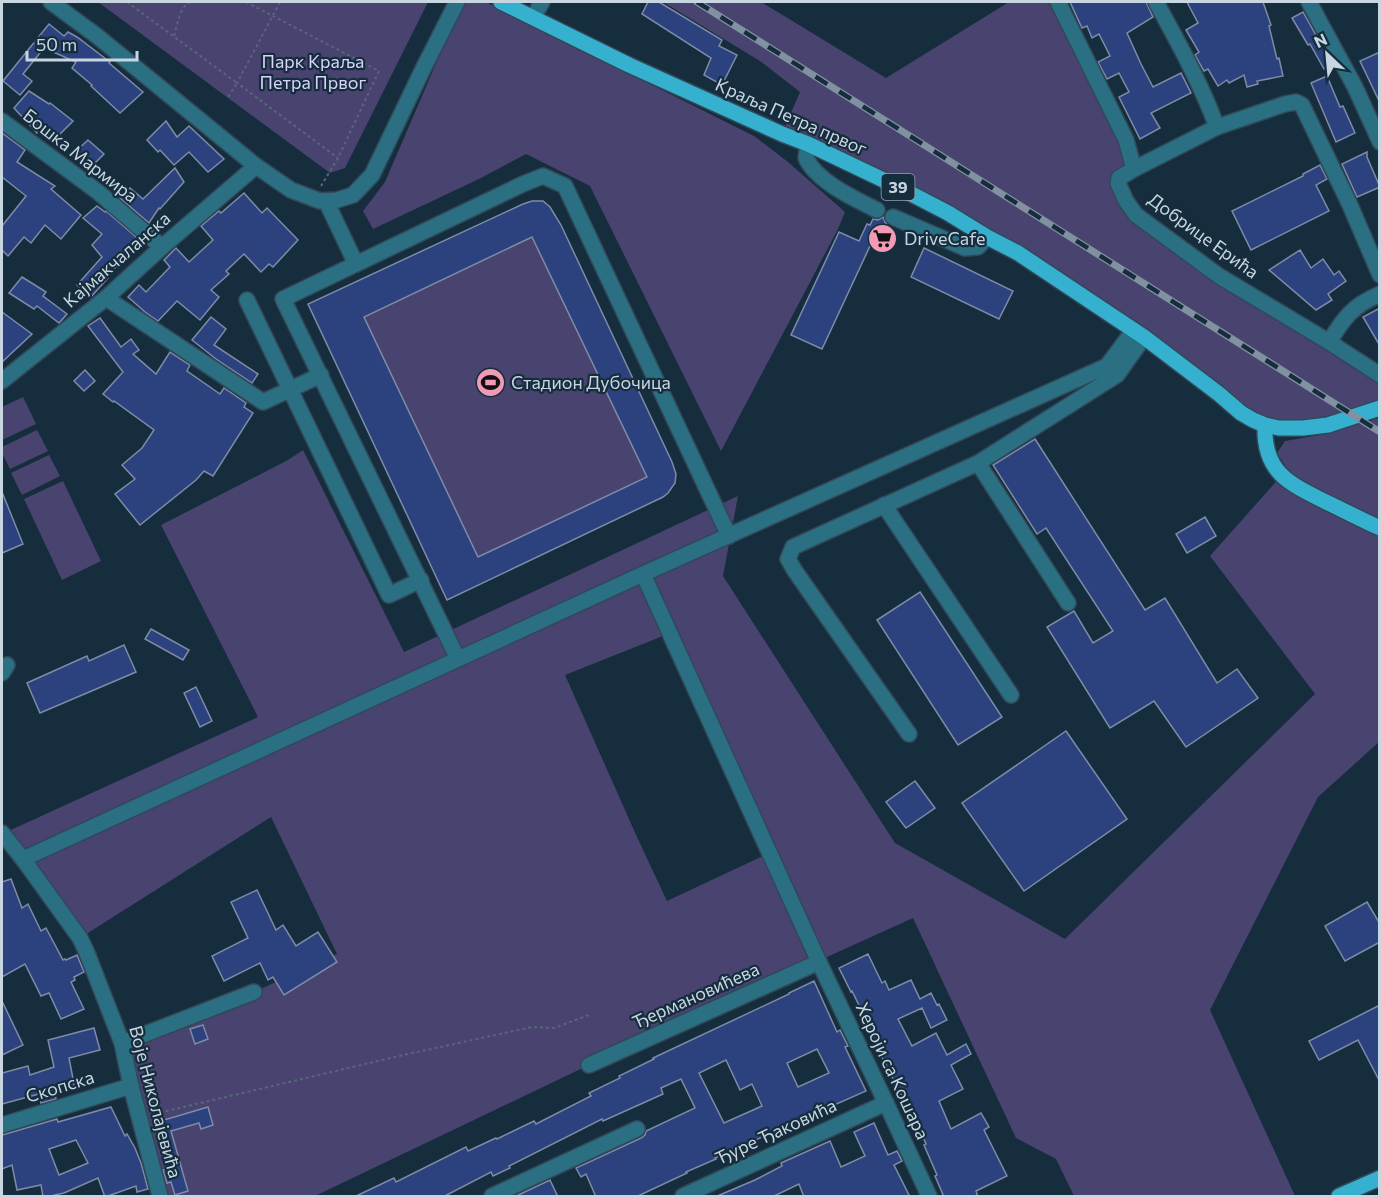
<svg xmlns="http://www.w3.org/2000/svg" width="1381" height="1198" viewBox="0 0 1381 1198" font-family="Commissioner,sans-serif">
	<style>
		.green { fill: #494370; fill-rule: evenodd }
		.building { fill: #2b427f; stroke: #7f8ba6; stroke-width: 1.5; fill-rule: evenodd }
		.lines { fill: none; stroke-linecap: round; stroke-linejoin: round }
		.minor-casing { stroke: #324858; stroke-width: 18 }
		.major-casing { stroke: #324858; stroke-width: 18 }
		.path { stroke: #546877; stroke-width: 2; stroke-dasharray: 3 3; stroke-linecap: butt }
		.minor { stroke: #2a6f82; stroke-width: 15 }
		.major { stroke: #36b0cf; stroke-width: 15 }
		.rail-casing { stroke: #80919f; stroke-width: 7 }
		.rail { stroke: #162d3e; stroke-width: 4.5; stroke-dasharray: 14; stroke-linecap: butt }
		.labels { text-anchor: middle; stroke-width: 4.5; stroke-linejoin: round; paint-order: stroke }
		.shield { fill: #162d3e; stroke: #93a3b0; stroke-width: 1.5 }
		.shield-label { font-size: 16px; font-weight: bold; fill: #c8d6e1 }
		.park-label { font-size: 18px; fill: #d7d3fb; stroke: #162d3e }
		.street-label { font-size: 18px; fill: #c8d6e1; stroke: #162d3e }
		.poi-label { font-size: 18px; fill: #c8d6e1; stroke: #162d3e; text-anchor: start }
	</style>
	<rect width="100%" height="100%" fill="#162d3e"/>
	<g class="green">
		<polygon points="98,2 428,2 345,168 330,173"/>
		<polygon points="468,2 486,2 754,136 788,162 845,212 838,229 721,451 590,186 526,154 481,178 373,229 363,211 385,182 459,10 464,3"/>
		<polygon points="663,2 761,2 886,78 1009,2 1058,2 1134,169 1119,178 1136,215 1379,375 1379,408 1303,428 1254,412 1166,345 1018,253 782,134 800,92 760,61"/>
		<path d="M532,201H543L550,207L561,225L672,462C677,477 677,486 663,497L447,600L308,304L523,204Z"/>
		<polygon points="23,397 36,424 2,440 2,407"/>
		<path d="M1379,418V742L1318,797L1210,1010L1295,1196H1074L1056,1159L1016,1138L913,918L589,1065L315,1196H163L122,1043L254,992L337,954L271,817L80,938L2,834L258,717L161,525L288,460L303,450L404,652L738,496L723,576L895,843L1065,939L1315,694L1210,556L1281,476H1292L1277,453L1285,441L1326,434ZM663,636L765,855L667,901L637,837L565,675Z"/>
		<polygon points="37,430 48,451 10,469 2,453 2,447"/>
		<polygon points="49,455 60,476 22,495 11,473"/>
		<polygon points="63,481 101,561 62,580 24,499"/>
	</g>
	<g class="building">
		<polygon points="648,2 659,2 722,40 719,46 737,55 722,85 704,75 711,58 642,14"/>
		<polygon points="1070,2 1146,2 1153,17 1127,33 1141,64 1153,87 1181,73 1191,93 1151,113 1160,128 1140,139 1119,97 1129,92 1119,73 1107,79 1098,62 1110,56 1099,34 1092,38 1087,26 1082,28"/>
		<polygon points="1187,2 1263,2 1271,25 1269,26 1277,59 1279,58 1283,76 1257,81 1258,84 1247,87 1244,75 1229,83 1227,80 1218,86 1208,69 1204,71 1195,55 1199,52 1186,30 1198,23"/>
		<polygon points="1303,12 1332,64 1324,69 1310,44 1308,45 1292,18"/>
		<polygon points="49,24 64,36 68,32 77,37 110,62 109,63 143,92 120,113 91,86 92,85 72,68 76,62 44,48 23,74 32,81 20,95 3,81"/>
		<polygon points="1380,52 1380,103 1360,61"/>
		<polygon points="1327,76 1340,107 1343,106 1355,133 1336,142 1311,83"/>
		<polygon points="29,91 49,104 50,103 73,121 52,142 39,130 37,133 14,108"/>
		<polygon points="166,121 177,137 189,126 224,159 208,172 189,152 174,165 160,150 158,152 147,140"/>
		<polygon points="2,133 25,150 17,162 55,186 51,189 81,215 61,239 45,225 31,243 24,237 8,256 2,250 2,226 26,196 2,177"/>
		<polygon points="88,140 104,154 90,168 76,151"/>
		<polygon points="1367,152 1367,157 1380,187 1357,197 1342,164"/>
		<polygon points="1320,165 1327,179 1316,185 1329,211 1251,250 1232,211 1303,176 1303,174"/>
		<polygon points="175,168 184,182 160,209 159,208 149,223 120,198 130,188 143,199"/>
		<polygon points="244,193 262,213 267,208 298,240 273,267 269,264 261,272 244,254 226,271 229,274 211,290 219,297 200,320 177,301 158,321 145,312 128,297 139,285 146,292 170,267 164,260 176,248 189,262 213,240 201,226 219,211 221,213"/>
		<path d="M532,201H543L550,207L561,225L672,462L676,474L675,483L668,493L663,497L447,600L308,304L523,204ZM532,237L647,477L478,557L364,317Z"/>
		<polygon points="97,206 105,212 106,211 142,242 120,257 123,261 106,276 108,278 90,298 77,285 102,257 92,245 102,234 83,218"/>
		<polygon points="883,217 885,222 888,226 885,232 877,250 870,246 822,349 791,335 839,232 859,241 867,224 870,225 873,219 878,220"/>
		<polygon points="924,248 1013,291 999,319 911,277"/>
		<polygon points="1300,250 1311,268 1323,259 1334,275 1339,271 1346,281 1328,294 1332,300 1316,310 1269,270"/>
		<polygon points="22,277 46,292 43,296 67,314 60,322 59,323 37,306 34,309 9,293"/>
		<polygon points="1380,308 1380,346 1363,317"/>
		<polygon points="2,312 32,334 2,362"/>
		<polygon points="211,317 226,329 214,345 258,374 252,383 216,359 192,340"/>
		<polygon points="100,318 121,347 131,339 139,350 133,354 156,374 170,352 190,365 187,371 220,394 224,388 246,403 244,407 253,413 213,476 204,471 196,480 140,525 115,494 135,479 122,465 142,448 154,430 114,401 113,402 103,394 123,372 88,326"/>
		<polygon points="85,370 95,381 84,391 74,381"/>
		<polygon points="1035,439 1145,610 1165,598 1217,683 1237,669 1258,698 1186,747 1154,701 1110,728 1047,627 1074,611 1093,643 1113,631 1046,528 1037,534 993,465"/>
		<polygon points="2,492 23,544 2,553"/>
		<polygon points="1205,517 1216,536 1187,553 1176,534"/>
		<polygon points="920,592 1002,717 958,745 877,620"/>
		<polygon points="151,629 189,650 183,660 145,639"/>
		<polygon points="124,645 136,672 40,713 27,683 87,656 89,661"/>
		<polygon points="196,687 212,721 200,727 184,693"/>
		<polygon points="1066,731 1127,819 1024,891 962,803"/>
		<polygon points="915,781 935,808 906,828 886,802"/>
		<polygon points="11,879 22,908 28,904 41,931 46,928 63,960 65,959 66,960 77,955 84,972 74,977 75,980 71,982 84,1009 61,1019 49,993 41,996 25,964 2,977 2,882"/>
		<polygon points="257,890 276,930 283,925 296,946 318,932 337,962 284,995 273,977 268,980 260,963 224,981 212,956 248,938 231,902"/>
		<polygon points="1367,902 1380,924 1380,942 1345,961 1325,926"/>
		<polygon points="868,954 882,983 885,981 889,990 911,980 920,999 931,993 937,1005 939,1004 947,1020 931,1028 922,1008 898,1019 912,1046 936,1033 947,1055 966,1044 971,1054 951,1065 963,1089 939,1101 951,1129 981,1113 989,1127 984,1130 1007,1176 976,1191 978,1197 944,1197 935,1176 937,1175 924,1145 926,1144 910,1107 908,1108 868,1030 870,1028 852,991 851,992 839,968"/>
		<path d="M814,981L837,1032L840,1030L848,1046L845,1047L866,1091L715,1158L716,1159L686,1172L687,1173L636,1197H596L586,1174L581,1177L576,1168L641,1138L645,1135L646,1131L695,1108L681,1079L661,1088L663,1094L603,1121L602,1119L509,1166L510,1168L493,1176L491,1172L443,1197H354L394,1178L396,1182L466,1147L468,1151L496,1138L497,1139L534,1121L536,1124L591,1096L589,1093L620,1078L619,1076L654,1059L653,1058L789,994V993ZM817,1049L829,1073L798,1087L787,1063ZM726,1060L740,1090L752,1084L762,1106L724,1123L699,1073Z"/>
		<polygon points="2,1001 23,1045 2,1055"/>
		<polygon points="1380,1005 1380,1082 1358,1040 1319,1060 1309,1041"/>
		<polygon points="203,1025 208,1039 195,1044 190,1029"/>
		<polygon points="94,1028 100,1050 69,1058 75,1089 55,1094 56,1099 41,1103 39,1094 2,1104 2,1073 28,1066 30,1075 54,1067 48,1040"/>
		<path d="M111,1107L125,1136L127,1134L135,1148L141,1163L148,1189L137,1192L136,1186L105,1197L98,1178L64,1193L54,1195V1197H43L41,1185L17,1190L12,1165L2,1169V1135L57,1119L58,1122ZM76,1140L88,1163L59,1175L49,1149Z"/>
		<polygon points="208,1107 213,1125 201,1129 199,1123 171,1131 188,1191 175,1195 171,1182 167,1183 163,1170 167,1169 154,1123"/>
		<polygon points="874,1123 888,1155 897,1151 902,1161 894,1165 910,1197 804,1197 799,1184 772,1197 715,1197 755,1180 782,1166 781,1163 830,1141 841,1167 865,1156 854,1132"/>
		<polygon points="550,1180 558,1197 514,1197"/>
	</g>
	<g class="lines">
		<defs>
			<g id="minor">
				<polyline points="51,2 97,36 256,166 291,190 320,201 337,200 353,195 372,175 423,69 457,2"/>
				<polyline points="1058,2 1126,140 1134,169 1119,178 1118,183 1126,201 1136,215 1219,276 1329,342 1380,375"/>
				<polyline points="1309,2 1355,87 1380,142"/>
				<polyline points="533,17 542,2"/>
				<polyline points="2,121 98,192 162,247"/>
				<polyline points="1217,127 1285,104 1296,102 1302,105 1350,205 1380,275"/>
				<path d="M808,144L806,158C816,181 855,199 877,210"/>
				<path d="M1134,169L1217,127C1201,84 1178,42 1156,2"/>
				<polyline points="326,201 356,264"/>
				<polyline points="893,217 965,248 978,247 987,237"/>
				<polyline points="106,298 263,402 321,375"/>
				<polyline points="247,300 389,595 421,580"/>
				<path d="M1329,342C1344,318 1352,306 1380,294"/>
				<polyline points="2,381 106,298 162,247 256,166"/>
				<polyline points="978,463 1068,603"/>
				<polyline points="884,505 1011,695"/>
				<polyline points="643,574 819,962 886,1103 929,1196"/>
				<polyline points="458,659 283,299 523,184 543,176 565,186 729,536"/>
				<polyline points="2,673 7,665"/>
				<polyline points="909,734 795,571 788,559 793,547 978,463 1117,375 1144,337"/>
				<polyline points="2,833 23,859 80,938 87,953 122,1043 131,1086 160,1196"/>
				<polyline points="23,859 643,574 1107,366 1134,330"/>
				<polyline points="122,1043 254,992"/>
				<polyline points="589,1065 819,962"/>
				<polyline points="2,1125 131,1086"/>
				<polyline points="492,1196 637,1129"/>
				<polyline points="683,1196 886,1103"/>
			</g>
			<g id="major">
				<polyline points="501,2 629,65 782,134 808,144 898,187 948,213 987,237 1018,253 1144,337 1219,394 1241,413 1253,420 1265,425 1279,428 1303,428 1328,425 1380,408"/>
				<path d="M1265,425C1263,473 1290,484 1328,503C1345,511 1362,520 1380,528"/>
				<polyline points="1339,1196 1380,1178"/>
			</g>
		</defs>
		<use href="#minor" class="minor-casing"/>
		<use href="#major" class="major-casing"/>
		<g class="path">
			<polyline points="127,2 237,83 228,97"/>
			<polyline points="246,2 379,71 338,158 321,186"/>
			<polyline points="280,2 237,83 338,158"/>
			<path d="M174,36C178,23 179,8 190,2"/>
			<polyline points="154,1114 399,1056 532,1027 554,1028 589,1015"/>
		</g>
		<use href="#minor" class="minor"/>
		<use href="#major" class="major"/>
		<defs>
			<polyline id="rail" points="697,2 1380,432"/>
		</defs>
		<use href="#rail" class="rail-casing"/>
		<use href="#rail" class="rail"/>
	</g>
	<defs>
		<symbol id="supermarket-disc" viewBox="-11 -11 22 22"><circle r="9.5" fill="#f09ab5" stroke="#162d3e"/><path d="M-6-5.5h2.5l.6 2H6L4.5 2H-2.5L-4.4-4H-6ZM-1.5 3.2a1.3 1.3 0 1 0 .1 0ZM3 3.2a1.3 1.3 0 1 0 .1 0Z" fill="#111"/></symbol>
		<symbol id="stadium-disc" viewBox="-11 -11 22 22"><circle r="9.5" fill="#f09ab5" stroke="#162d3e"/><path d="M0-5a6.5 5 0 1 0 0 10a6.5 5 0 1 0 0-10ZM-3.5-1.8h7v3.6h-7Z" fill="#111"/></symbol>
	</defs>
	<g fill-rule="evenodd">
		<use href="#supermarket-disc" x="866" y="222" width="33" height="33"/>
		<use href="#stadium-disc" x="474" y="366" width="33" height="33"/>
	</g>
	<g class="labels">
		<rect class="shield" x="881.5" y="174" width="33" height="26" rx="4.5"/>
		<g class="shield-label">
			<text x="898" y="193">39</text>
		</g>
		<g class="park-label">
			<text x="313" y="68">Парк Краља<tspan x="313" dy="21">Петра Првог</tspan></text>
		</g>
		<g class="street-label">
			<text transform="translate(791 117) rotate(24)" y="6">Краља Петра првог</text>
			<text transform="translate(80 156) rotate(38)" y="6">Бошка Мармира</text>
			<text transform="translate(1203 236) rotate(36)" y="6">Добрице Ерића</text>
			<text transform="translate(117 260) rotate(-41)" y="6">Кајмакчаланска</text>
			<text transform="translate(696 996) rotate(-24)" y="6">Ђермановићева</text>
			<text transform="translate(892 1071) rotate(65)" y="6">Хероји са Кошара</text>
			<text transform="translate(60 1087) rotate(-17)" y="6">Скопска</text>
			<text transform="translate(155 1102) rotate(75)" y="6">Воје Николајевића</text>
			<text transform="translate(776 1132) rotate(-25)" y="6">Ђуре Ђаковића</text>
		</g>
		<g class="poi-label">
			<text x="904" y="245">DriveCafe</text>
			<text x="511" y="389">Стадион Дубочица</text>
		</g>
	</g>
	<rect width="1381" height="1198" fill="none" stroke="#c8d6e1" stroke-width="6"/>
	<g transform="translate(1327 54) rotate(334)" stroke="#162d3e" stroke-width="4.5" paint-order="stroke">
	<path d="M0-4.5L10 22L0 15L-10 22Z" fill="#c8d6e1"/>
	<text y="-9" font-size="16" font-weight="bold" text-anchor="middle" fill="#c8d6e1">N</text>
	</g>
	<path d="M27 51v9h110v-9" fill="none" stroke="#c8d6e1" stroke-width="3"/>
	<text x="36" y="51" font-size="18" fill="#c8d6e1" stroke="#162d3e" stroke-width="4.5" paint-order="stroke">50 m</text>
</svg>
